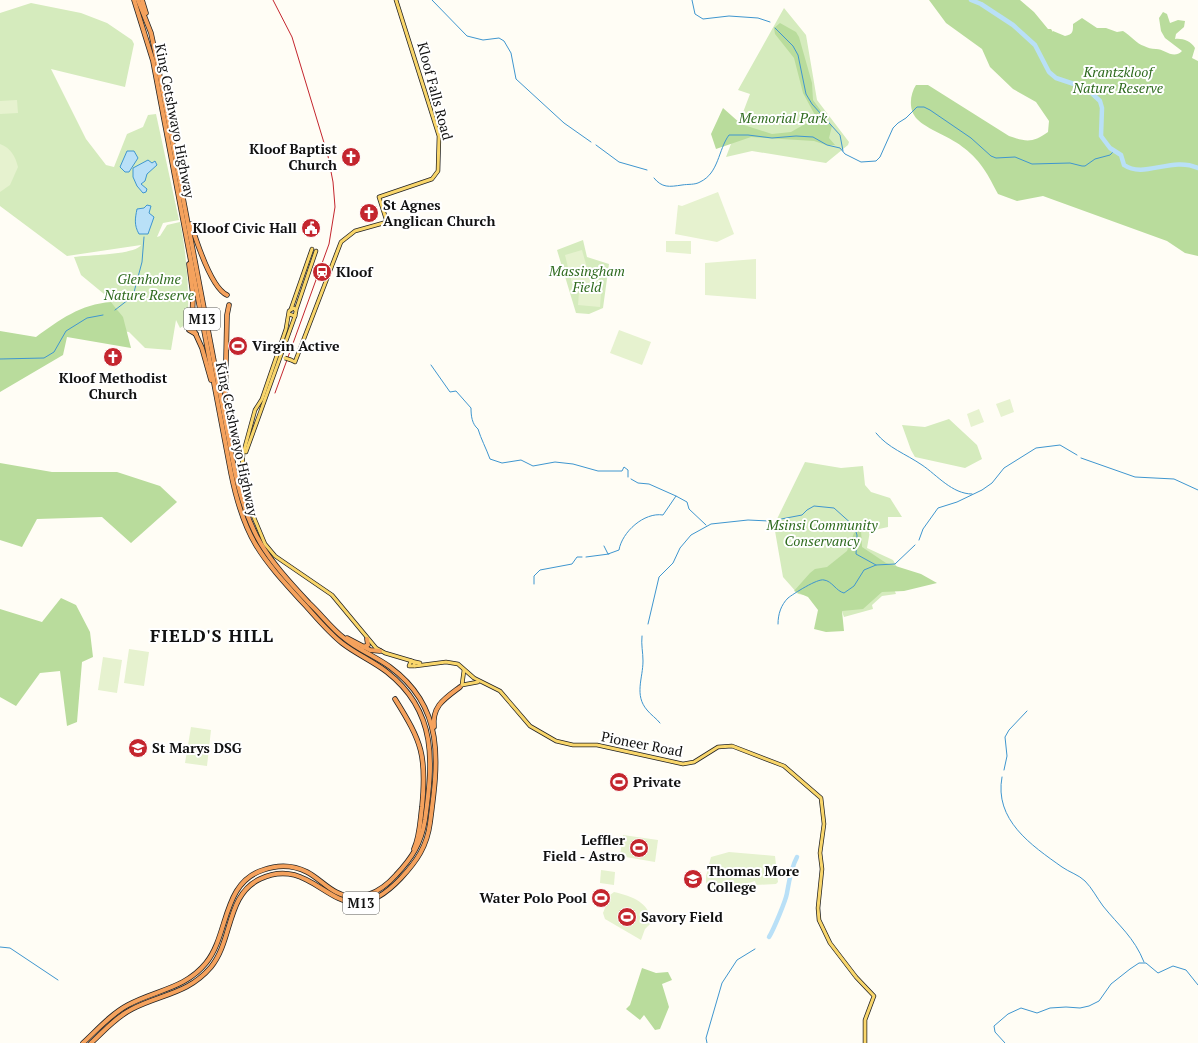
<svg xmlns="http://www.w3.org/2000/svg" width="1198" height="1043" viewBox="0 0 1198 1043" font-family="'PT Serif',serif">
	<style>
		.green { fill: #d5ebbd }
		.forest { fill: #b9dc9c }
		.pitch { fill: #e6f2cf }
		.water { fill: #b9e0f7; stroke: #3f96cf }
		.lines { fill: none; stroke-linecap: round; stroke-linejoin: round }
		.stream { stroke: #3f96cf; stroke-width: 1 }
		.river { stroke: #b9e0f7; stroke-width: 4.5 }
		.major-casing { stroke: #222; stroke-width: 4.5 }
		.highway-casing { stroke: #222; stroke-width: 5.5 }
		.major { stroke: #f9d66b; stroke-width: 3 }
		.highway { stroke: #f5a25d; stroke-width: 4 }
		.rail { stroke: #c4262e; stroke-width: 1 }
		.major-bridge-casing { stroke: #222; stroke-width: 4.5; stroke-linecap: butt }
		.major-bridge { stroke: #f9d66b; stroke-width: 3 }
		.labels { text-anchor: middle; stroke-width: 4; stroke-linejoin: round; paint-order: stroke }
		.shield { fill: #fff; stroke: #585858; stroke-width: 1 }
		.shield-label { font-size: 13px; font-weight: bold; fill: #111 }
		.park-label { font-size: 14px; font-style: italic; fill: #2f6b1f; stroke: #fff }
		.street-label { font-size: 14px; fill: #111; stroke: #fff }
		.poi-label { font-size: 14px; font-weight: bold; fill: #111; stroke: #fff; text-anchor: start }
		.district-label { font-size: 18px; font-weight: bold; letter-spacing: 1px; fill: #111; stroke: #fff }
	</style>
	<rect width="100%" height="100%" fill="#fffdf5"/>
	<g class="green">
		<path d="M31,3L81,13L107,23L132,40L134,44L125,87L51,69L86,139L106,165L114,167L127,134L143,127L148,115L156,114L179,220L163,223L157,237L160,236L167,225L180,222C187,256 189,289 188,323L180,328L176,320L171,350L145,348L129,332L122,331L118,311L104,294L81,275L74,257C87,255 135,255 141,245L67,256L0,206V13Z"/>
		<polygon points="784,8 806,35 817,100 849,142 848,145 826,163 752,151 726,157 750,94 738,90"/>
		<polygon points="583,240 587,257 609,264 603,308 589,314 576,313 557,250"/>
		<polygon points="949,419 977,445 982,459 965,468 915,457 911,450 902,425 925,427"/>
		<polygon points="805,462 841,468 863,466 865,485 871,492 890,498 902,517 888,517 888,527 870,531 867,548 893,560 897,567 887,572 896,594 882,596 872,605 873,609 844,617 838,600 798,594 783,577 775,531 777,519"/>
	</g>
	<g class="forest">
		<path d="M929,0H1020L1034,12L1048,29H1051L1053,32V31L1065,36C1073,34 1073,32 1073,24L1082,18L1097,28H1106L1117,32L1123,31C1130,35 1137,44 1144,46C1148,48 1151,49 1156,49C1165,49 1173,60 1182,51L1165,38L1161,31L1159,18L1163,12L1167,14L1170,23L1178,20L1185,21L1184,27L1176,34L1175,39C1182,38 1191,41 1195,48L1192,58L1198,61V256L1185,253L1167,241L1043,196L1017,201L998,194C988,175 982,162 964,148C953,138 926,129 917,119C908,110 910,94 916,85H928L1009,136C1026,142 1033,143 1048,132L1049,121L1036,102L1013,89L990,67L982,49L946,23Z"/>
		<polygon points="780,23 796,32 799,37 812,83 813,100 832,126 829,138 835,145 826,145 814,141 751,137 716,149 711,134 723,108 741,124 772,134 791,132 805,124 812,122 816,117 803,93 794,58 775,34 774,28"/>
		<path d="M111,302L123,317L131,348L67,337L63,355L0,392V331L36,337C59,320 81,304 111,302Z"/>
		<polygon points="0,463 52,472 117,472 160,486 177,502 131,543 102,517 37,519 22,547 0,540"/>
		<polygon points="861,530 862,547 886,563 921,574 937,583 904,591 882,592 863,609 842,611 844,631 826,632 814,629 818,610 808,597 794,591 810,573 815,569 827,567 847,551 854,533"/>
		<polygon points="61,598 76,605 90,632 93,657 82,662 77,722 67,726 60,671 40,673 16,706 0,697 0,609 42,622"/>
		<polygon points="642,968 656,973 668,972 672,980 662,984 669,1007 660,1029 655,1030 644,1015 640,1020 626,1009 630,1005"/>
	</g>
	<g class="pitch">
		<polygon points="17,100 18,113 0,114 0,101"/>
		<path d="M0,144C11,148 15,156 18,167L10,185L0,192Z"/>
		<polygon points="718,192 734,234 717,242 675,234 678,205 682,206"/>
		<polygon points="666,241 691,241 691,254 666,252"/>
		<polygon points="582,250 589,275 597,281 597,287 595,293 601,293 600,307 578,305 579,292 577,283 572,284 565,255"/>
		<polygon points="756,259 756,299 705,295 705,263"/>
		<polygon points="619,330 651,342 642,365 610,353"/>
		<polygon points="1010,399 1014,412 1001,417 996,404"/>
		<polygon points="979,409 984,422 971,427 967,414"/>
		<polygon points="129,649 149,652 144,686 124,683"/>
		<polygon points="103,657 122,660 117,693 98,690"/>
		<polygon points="191,727 211,730 207,766 185,763"/>
		<polygon points="623,835 658,840 655,862 620,856"/>
		<polygon points="729,852 775,856 778,882 776,884 756,885 755,881 737,887 706,888 706,876 711,857"/>
		<polygon points="601,870 615,872 614,885 600,883"/>
		<path d="M614,892C632,896 651,903 651,923L645,929L641,940L605,919L603,913L610,895Z"/>
	</g>
	<g class="water">
		<polygon points="127,151 134,151 138,158 129,172 125,172 120,167"/>
		<polygon points="148,160 152,163 155,161 157,165 147,174 145,181 141,184 147,189 146,192 143,193 137,186 133,177 133,168"/>
		<path d="M147,205L151,206L149,213L154,217L148,234H139C134,225 135,219 137,209L144,208Z"/>
	</g>
	<g class="lines">
		<g class="stream">
			<polyline points="432,0 467,36 483,40 499,38 504,41 511,53 516,79 564,123 591,142"/>
			<polyline points="692,0 695,14 703,19 729,16 758,18 770,22"/>
			<polyline points="775,28 793,46 798,55 806,94 812,104 840,135 843,151"/>
			<polyline points="596,145 619,162 647,170"/>
			<path d="M654,178C662,188 669,187 682,185C688,184 695,185 700,182C719,173 718,150 729,135H748L772,138L796,136L813,137L827,145L840,148L845,154L861,162L876,161L880,157L893,128L898,123L906,118L917,107H924L930,110L971,138L991,156L996,158L1015,157L1032,164L1070,163L1082,166H1085L1095,159L1110,155L1115,150"/>
			<polyline points="115,310 133,296 142,262 144,237"/>
			<polyline points="0,359 44,358 54,352 66,331 87,318 103,315"/>
			<path d="M431,365L450,392L456,391L471,408C471,416 472,424 478,429C481,439 486,448 490,459L502,463L521,460L533,466L555,462L573,464L598,471H622L624,467L628,470V477"/>
			<path d="M876,433C888,448 906,454 922,465C937,475 952,494 972,494"/>
			<polyline points="1081,458 1135,477 1174,479 1198,490"/>
			<polyline points="631,479 638,483 649,484 676,496"/>
			<polyline points="776,520 802,515 807,510 814,506 834,508 854,526 857,535 856,554 876,565"/>
			<polyline points="919,540 923,529 938,508 957,502 982,490 992,483 1004,468 1036,448 1060,445 1077,455"/>
			<path d="M604,546L608,554L619,550C622,532 644,512 663,515L676,496L687,502L689,509L706,525"/>
			<polyline points="586,557 609,554"/>
			<polyline points="534,584 534,576 540,570 572,564 577,557 582,557"/>
			<polyline points="648,624 659,577 673,563 680,548 691,535 711,524 748,520 769,521"/>
			<path d="M778,624C778,614 781,605 788,598C793,594 818,578 824,580C832,581 836,591 844,593L854,586L864,570L876,565L895,564L915,545"/>
			<path d="M642,636C641,645 643,652 643,661C643,678 634,695 647,710C651,715 656,718 660,723"/>
			<polyline points="1004,770 1007,756 1005,737 1009,730 1027,711"/>
			<path d="M1002,777C994,820 1031,845 1062,867C1069,872 1079,875 1085,881C1092,888 1097,898 1103,906C1119,926 1134,937 1144,962"/>
			<polyline points="0,947 10,948 58,980"/>
			<polyline points="707,1043 706,1038 722,983 737,960 755,949"/>
			<polyline points="1005,1043 995,1032 994,1026 1008,1014 1021,1008 1037,1013 1050,1008 1066,1007 1080,1008 1089,1006 1099,1001 1111,984 1130,969 1139,963 1146,963 1158,973 1173,966 1186,970 1198,985"/>
		</g>
		<g class="river">
			<path d="M971,0L981,4L1013,25L1035,45L1049,72L1056,78L1086,88L1100,101L1102,108L1101,136L1110,148L1121,155L1124,165C1144,179 1172,156 1198,168"/>
			<path d="M769,937C773,931 786,900 787,893C789,881 791,868 797,857"/>
		</g>
		<defs>
			<g id="major">
				<polyline points="291,309 312,249"/>
				<polyline points="296,310 316,251"/>
				<polyline points="289,314 295,316 296,311 294,308 289,311 286,329 262,399 255,410 243,454 242,469 247,501 265,544 275,556 332,595 376,648 385,653 412,661"/>
				<polyline points="291,360 295,362 341,242 355,231 387,222 379,197 432,179 438,171 439,136 396,0"/>
				<polyline points="246,452 295,316"/>
				<polyline points="414,662 414,666 409,666 411,661 420,663"/>
				<polyline points="415,666 446,662 458,664 474,678 500,691 530,726 556,741 573,745 597,745 683,764 694,762 718,747 732,746 784,766 821,798 824,824 820,853 822,869 818,908 819,920 830,943 856,977 874,996 865,1020 865,1043"/>
				<polyline points="462,685 478,682"/>
				<polyline points="462,685 464,670"/>
			</g>
			<g id="highway">
				<polyline points="142,0 146,13"/>
				<path d="M191,224C196,240 211,288 227,295"/>
				<polyline points="189,264 193,295 192,326 202,348 211,380"/>
				<polyline points="189,330 196,334"/>
				<polyline points="225,404 227,315 229,305"/>
				<polyline points="347,638 370,650 380,651"/>
				<polyline points="363,647 368,645 367,639"/>
				<path d="M395,699C422,742 427,756 422,807C420,821 420,836 414,849"/>
				<path d="M434,727C432,706 444,699 460,687"/>
				<path d="M83,1043C97,1030 111,1014 128,1005C155,990 185,989 206,963C229,935 222,883 263,870C277,865 293,865 307,872C317,877 326,887 336,892C359,904 381,892 396,875C412,858 421,844 425,820C433,763 438,712 387,672C373,661 356,654 342,643C328,632 316,617 304,604C260,556 244,538 231,473L153,61L134,0"/>
				<path d="M91,1043C104,1031 116,1017 132,1009C161,994 188,994 211,967C233,940 226,895 260,879C320,850 337,946 401,878C417,861 427,846 430,823C438,763 446,708 390,667C375,656 358,650 344,638C331,628 321,614 309,603C265,556 249,535 235,472L157,61L151,33L138,0"/>
			</g>
		</defs>
		<use href="#major" class="major-casing"/>
		<use href="#highway" class="highway-casing"/>
		<use href="#major" class="major"/>
		<use href="#highway" class="highway"/>
		<polyline class="rail" points="273,0 292,37 328,156 333,182 335,207 329,244 275,393"/>
		<defs>
			<polyline id="major-bridge" points="285,358 291,360"/>
		</defs>
		<use href="#major-bridge" class="major-bridge-casing"/>
		<use href="#major-bridge" class="major-bridge"/>
	</g>
	<defs>
		<symbol id="church-disc" viewBox="-11 -11 22 22"><circle r="9.5" fill="#c4262e" stroke="#fff"/><path d="M-1.2-6h2.4v3.5h3.3v2.4h-3.3V6h-2.4V-.1h-3.3v-2.4h3.3Z" fill="#fff"/></symbol>
		<symbol id="civic-disc" viewBox="-11 -11 22 22"><circle r="9.5" fill="#c4262e" stroke="#fff"/><path d="M-.6-6.5H3V-4.5H.6V-3L4-1V1h2V6H-6V1h2V-1L-.6-3ZM-1.2 2.5V6h2.4V2.5Z" fill="#fff"/></symbol>
		<symbol id="station-disc" viewBox="-11 -11 22 22"><circle r="9.5" fill="#c4262e" stroke="#fff"/><path d="M-3-6H3Q5-6 5-4V2Q5 4 3 4L4.5 6H3L1.5 4h-3L-3 6H-4.5L-3 4Q-5 4-5 2V-4Q-5-6-3-6ZM-3.5-4v3h7v-3ZM-3.5 1v1.5H-2V1ZM2 1v1.5H3.5V1Z" fill="#fff"/></symbol>
		<symbol id="stadium-disc" viewBox="-11 -11 22 22"><circle r="9.5" fill="#c4262e" stroke="#fff"/><path d="M0-5a6.5 5 0 1 0 0 10a6.5 5 0 1 0 0-10ZM-3.5-1.8h7v3.6h-7Z" fill="#fff"/></symbol>
		<symbol id="school-disc" viewBox="-11 -11 22 22"><circle r="9.5" fill="#c4262e" stroke="#fff"/><path d="M0-5L7-2L0 1L-7-2ZM-4 1L0 2.5L4 1V4Q0 6-4 4Z" fill="#fff"/></symbol>
	</defs>
	<g fill-rule="evenodd">
		<use href="#church-disc" x="340" y="146" width="22" height="22"/>
		<use href="#church-disc" x="358" y="202" width="22" height="22"/>
		<use href="#civic-disc" x="300" y="217" width="22" height="22"/>
		<use href="#station-disc" x="311" y="261" width="22" height="22"/>
		<use href="#stadium-disc" x="227" y="335" width="22" height="22"/>
		<use href="#church-disc" x="102" y="346" width="22" height="22"/>
		<use href="#school-disc" x="127" y="737" width="22" height="22"/>
		<use href="#stadium-disc" x="608" y="771" width="22" height="22"/>
		<use href="#stadium-disc" x="628" y="837" width="22" height="22"/>
		<use href="#school-disc" x="682" y="868" width="22" height="22"/>
		<use href="#stadium-disc" x="590" y="887" width="22" height="22"/>
		<use href="#stadium-disc" x="616" y="906" width="22" height="22"/>
	</g>
	<g class="labels">
		<g class="shield">
			<rect x="184" y="308" width="36" height="22" rx="3"/>
			<rect x="343" y="892" width="36" height="22" rx="3"/>
		</g>
		<g class="shield-label">
			<text x="202" y="324">M13</text>
			<text x="361" y="908">M13</text>
		</g>
		<g class="park-label">
			<text x="1118" y="77">Krantzkloof<tspan x="1118" dy="16">Nature Reserve</tspan></text>
			<text x="783" y="123">Memorial Park</text>
			<text x="587" y="276">Massingham<tspan x="587" dy="16">Field</tspan></text>
			<text x="149" y="284">Glenholme<tspan x="149" dy="16">Nature Reserve</tspan></text>
			<text x="822" y="530">Msinsi Community<tspan x="822" dy="16">Conservancy</tspan></text>
		</g>
		<g class="street-label">
			<text transform="translate(435 91) rotate(75)" y="5">Kloof Falls Road</text>
			<text transform="translate(175 121) rotate(79)" y="5">King Cetshwayo Highway</text>
			<text transform="translate(237 439) rotate(78)" y="5">King Cetshwayo Highway</text>
			<text transform="translate(642 744) rotate(11)" y="5">Pioneer Road</text>
		</g>
		<g class="poi-label">
			<text x="337" y="154" text-anchor="end">Kloof Baptist<tspan x="337" dy="16">Church</tspan></text>
			<text x="383" y="210">St Agnes<tspan x="383" dy="16">Anglican Church</tspan></text>
			<text x="297" y="233" text-anchor="end">Kloof Civic Hall</text>
			<text x="336" y="277">Kloof</text>
			<text x="252" y="351">Virgin Active</text>
			<text x="113" y="383" text-anchor="middle">Kloof Methodist<tspan x="113" dy="16">Church</tspan></text>
			<text x="152" y="753">St Marys DSG</text>
			<text x="633" y="787">Private</text>
			<text x="625" y="845" text-anchor="end">Leffler<tspan x="625" dy="16">Field - Astro</tspan></text>
			<text x="707" y="876">Thomas More<tspan x="707" dy="16">College</tspan></text>
			<text x="587" y="903" text-anchor="end">Water Polo Pool</text>
			<text x="641" y="922">Savory Field</text>
		</g>
		<g class="district-label">
			<text x="212" y="642">FIELD'S HILL</text>
		</g>
	</g>
</svg>
